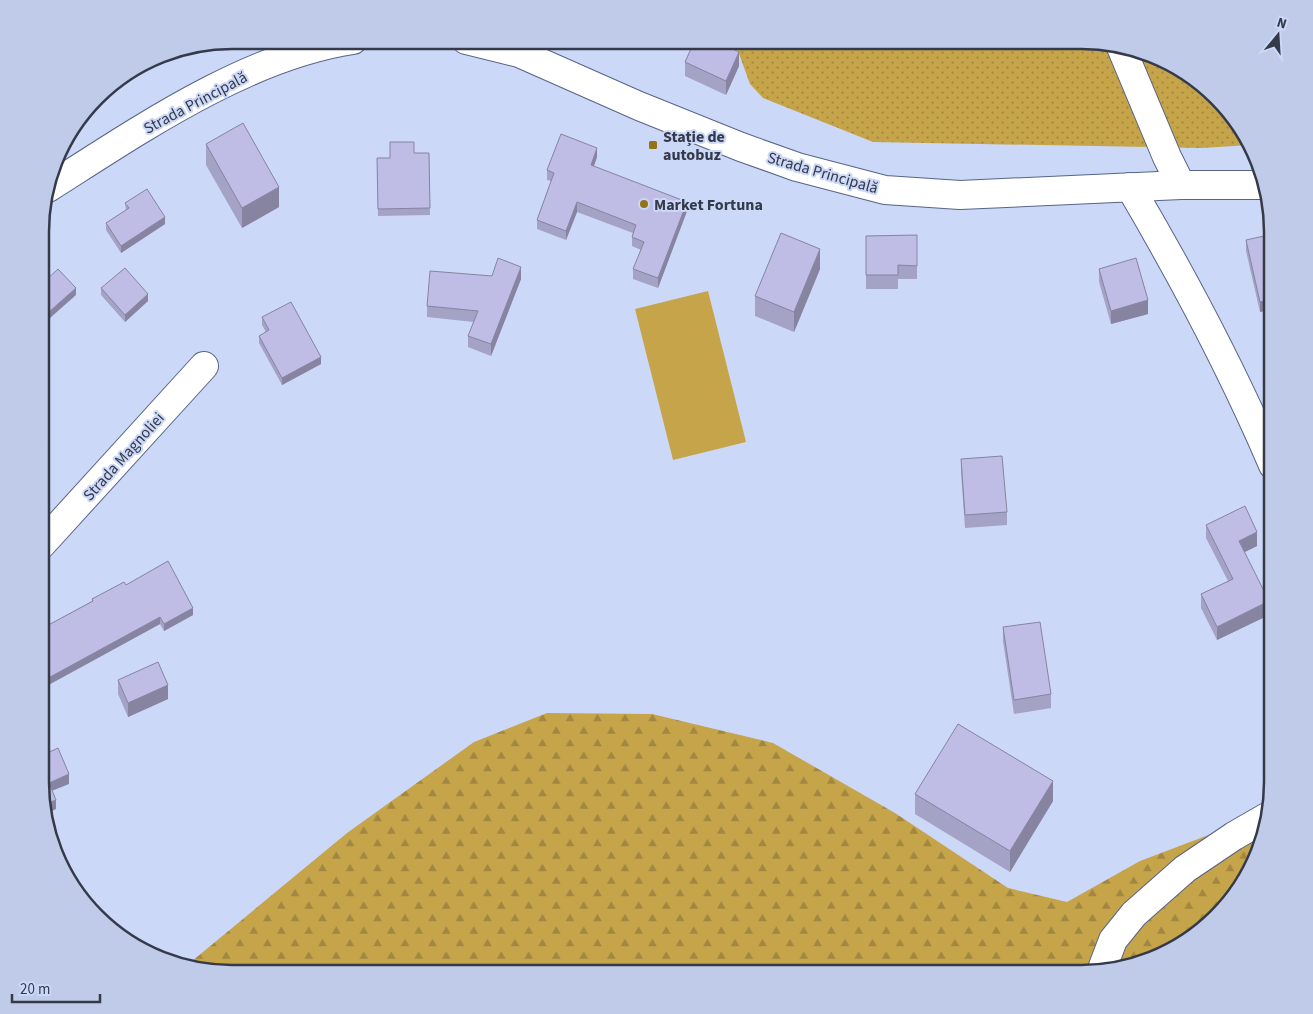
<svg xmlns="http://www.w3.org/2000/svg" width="1313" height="1014" viewBox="0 0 1313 1014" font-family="'Source Sans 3',sans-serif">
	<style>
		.grass { fill: url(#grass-dots) }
		.forest { fill: url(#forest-firs) }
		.pitch { fill: #c6a44a }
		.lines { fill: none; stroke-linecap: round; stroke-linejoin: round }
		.minor-casing { stroke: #576486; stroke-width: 30 }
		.major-casing { stroke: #576486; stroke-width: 30 }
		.minor { stroke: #fff; stroke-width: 28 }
		.major { stroke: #fff; stroke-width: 28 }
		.wall { fill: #a4a2c5 }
		.shaded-wall { fill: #8684a0 }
		.building { fill: #bfbce5; stroke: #8684a0 }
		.poi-dot { fill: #917318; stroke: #ccd8f8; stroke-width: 2 }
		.labels { text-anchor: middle; stroke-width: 4; stroke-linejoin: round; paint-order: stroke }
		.street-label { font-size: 16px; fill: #343a4a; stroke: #ccd8f8 }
		.poi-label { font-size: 16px; font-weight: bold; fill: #343a4a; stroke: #ccd8f8; text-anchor: start }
		.rim { fill: none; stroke: #343a4a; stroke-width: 2.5 }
	</style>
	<defs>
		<pattern id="grass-dots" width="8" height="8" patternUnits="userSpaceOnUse" patternTransform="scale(1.25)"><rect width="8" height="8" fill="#c6a44a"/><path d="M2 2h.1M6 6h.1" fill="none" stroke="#a28740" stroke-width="1.8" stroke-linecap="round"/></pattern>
		<pattern id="forest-firs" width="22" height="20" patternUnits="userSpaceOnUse" patternTransform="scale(1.25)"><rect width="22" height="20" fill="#c6a44a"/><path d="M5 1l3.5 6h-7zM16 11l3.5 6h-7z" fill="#a28740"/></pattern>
	</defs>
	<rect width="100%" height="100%" fill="#ccd8f8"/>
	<polygon class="grass" points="734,40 1093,40 1154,55 1207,87 1251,145 1201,148 873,142 763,98 750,84"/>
	<polygon class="forest" points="547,713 652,714 773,743 895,813 1008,888 1067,902 1140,861 1269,812 1258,855 1226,908 1166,954 1081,974 220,974 186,966 347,833 474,742"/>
	<polygon class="pitch" points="708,291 746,442 673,460 635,309"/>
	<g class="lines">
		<defs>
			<g id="minor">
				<polyline points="1121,47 1167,157 1181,185"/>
				<path d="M1130,187C1183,277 1232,369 1273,465"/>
				<polyline points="41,545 204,366"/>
				<polyline points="1102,969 1113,940 1134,914 1185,869 1234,836 1267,817"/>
			</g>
			<g id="major">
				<polyline points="466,40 519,53 639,106 741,147 797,167 885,190 960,195 1181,185 1262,185"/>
				<path d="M48,188C138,131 246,56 353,40"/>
			</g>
		</defs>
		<use href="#minor" class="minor-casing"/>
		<use href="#major" class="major-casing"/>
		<use href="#minor" class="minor"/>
		<use href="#major" class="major"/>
	</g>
	<g class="wall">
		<polygon points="685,62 739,66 726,95 685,76"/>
		<polygon points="206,144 279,207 242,228 206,165"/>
		<polygon points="414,153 429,153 430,215 378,216 377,158 390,158"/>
		<polygon points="597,157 594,166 687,211 658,288 633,279 633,269 641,250 632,246 632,237 633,233 577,212 566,240 537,229 537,220 551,181 547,180 547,170"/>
		<polygon points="125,203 165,224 121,253 106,230 106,223 126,210"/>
		<polygon points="1273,234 1273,309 1260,312 1246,251 1246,240"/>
		<polygon points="917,235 917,279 898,279 898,289 866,289 866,236"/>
		<polygon points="820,269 794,332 755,316 755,296"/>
		<polygon points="1099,269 1148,314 1111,324 1099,282"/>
		<polygon points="492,276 521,279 491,356 468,347 468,336 474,322 427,317 427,306"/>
		<polygon points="101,288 148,301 125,322 101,295"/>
		<polygon points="262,317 321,364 282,385 259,343 259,336 266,332 262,325"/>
		<polygon points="961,459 1007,512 1007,525 965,528 961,472"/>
		<polygon points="1206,525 1257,546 1244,552 1269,615 1217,640 1201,608 1201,594 1228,581 1206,538"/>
		<polygon points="126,585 193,615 164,631 160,624 41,689 41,629 92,601 92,599"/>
		<polygon points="1003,627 1051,694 1051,708 1014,714 1003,641"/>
		<polygon points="118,680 168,699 128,717 118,694"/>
		<polygon points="915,794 1053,801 1010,872 915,814"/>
	</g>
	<g class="shaded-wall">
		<polygon points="739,52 739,66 726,95 726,81"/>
		<polygon points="597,148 597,157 591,174 591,165"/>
		<polygon points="279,187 279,207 242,228 242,208"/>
		<polygon points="577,202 577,212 566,240 566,231"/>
		<polygon points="687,202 687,211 658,288 658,278"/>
		<polygon points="165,217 165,224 121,253 121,246"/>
		<polygon points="820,249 820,269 794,332 794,312"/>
		<polygon points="521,267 521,279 491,356 491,344"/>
		<polygon points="76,288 76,295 41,326 41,319"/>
		<polygon points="148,294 148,301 125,322 125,315"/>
		<polygon points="1273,299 1273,309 1260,312 1260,302"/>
		<polygon points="1148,300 1148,314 1111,324 1111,311"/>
		<polygon points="321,357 321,364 282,385 282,378"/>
		<polygon points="1257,532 1257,546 1239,555 1239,541"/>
		<polygon points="1269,601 1269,615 1217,640 1217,627"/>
		<polygon points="193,608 193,615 164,631 164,624"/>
		<polygon points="160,617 160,624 41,689 41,682"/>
		<polygon points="168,685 168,699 128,717 128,703"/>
		<polygon points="69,774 69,784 49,792 49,783"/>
		<polygon points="1053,781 1053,801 1010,872 1010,851"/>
		<polygon points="56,800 56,809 46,814 43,805"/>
	</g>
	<g class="building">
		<polygon points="695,40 713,40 739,52 726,81 685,62"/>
		<polygon points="243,123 279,187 242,208 206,144"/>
		<polygon points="561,134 597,148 591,165 687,202 658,278 633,269 644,242 632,237 636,225 577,202 566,231 537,220 554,173 547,170"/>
		<polygon points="390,142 414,142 414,153 429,153 430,208 378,209 377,158 390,158"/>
		<polygon points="147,189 165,217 121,246 106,223 129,208 125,203"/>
		<polygon points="781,233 820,249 794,312 755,296"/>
		<polygon points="1273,234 1273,299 1260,302 1246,240"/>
		<polygon points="917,235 917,266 898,265 898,275 866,275 866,236"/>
		<polygon points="498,258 521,267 491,344 468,336 478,311 427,306 430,271 492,276"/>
		<polygon points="1136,258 1148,300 1111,311 1099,269"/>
		<polygon points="125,268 148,294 125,315 101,288"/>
		<polygon points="58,269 76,288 41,319 42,284"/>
		<polygon points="291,302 321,357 282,378 259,336 269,330 262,317"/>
		<polygon points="1002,456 1007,512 965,515 961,459"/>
		<polygon points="1245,506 1257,532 1239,541 1269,601 1217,627 1201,594 1233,579 1206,525"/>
		<polygon points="168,561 193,608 164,624 160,617 41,682 41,629 93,601 92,599 124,582 126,585"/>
		<polygon points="1040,622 1051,694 1014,700 1003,627"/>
		<polygon points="158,662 168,685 128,703 118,680"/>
		<polygon points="958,724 1053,781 1010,851 915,794"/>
		<polygon points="58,748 69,774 49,783 56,800 43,805 40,795 41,756"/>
	</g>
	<g class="poi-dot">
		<rect x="648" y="140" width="10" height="10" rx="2.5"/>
		<circle cx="644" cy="204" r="5"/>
	</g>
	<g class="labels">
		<g class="street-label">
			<text transform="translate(195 102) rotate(-28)" y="6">Strada Principală</text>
			<text transform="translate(823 172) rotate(16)" y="6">Strada Principală</text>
			<text transform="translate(123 456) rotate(-48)" y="6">Strada Magnoliei</text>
		</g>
		<g class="poi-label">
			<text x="663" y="142">Stație de<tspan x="663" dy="18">autobuz</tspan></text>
			<text x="654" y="210">Market Fortuna</text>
		</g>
	</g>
	<path d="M0 0H1313V1014H0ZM232 49H1081A183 183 0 0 1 1264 232V782A183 183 0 0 1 1081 965H232A183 183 0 0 1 49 782V232A183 183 0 0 1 232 49Z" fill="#c0cbea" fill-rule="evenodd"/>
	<path class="rim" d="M232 49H1081A183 183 0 0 1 1264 232V782A183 183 0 0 1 1081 965H232A183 183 0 0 1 49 782V232A183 183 0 0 1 232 49Z"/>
	<g transform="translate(1278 35) rotate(18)" stroke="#ccd8f8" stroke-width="4" paint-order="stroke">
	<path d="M0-4L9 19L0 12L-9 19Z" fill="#343a4a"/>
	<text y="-8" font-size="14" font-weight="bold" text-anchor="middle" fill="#343a4a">N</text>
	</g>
	<path d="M12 994v8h88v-8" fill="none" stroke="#343a4a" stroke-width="2.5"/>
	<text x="20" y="994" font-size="15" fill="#343a4a" stroke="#ccd8f8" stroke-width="4" paint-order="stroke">20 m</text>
</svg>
